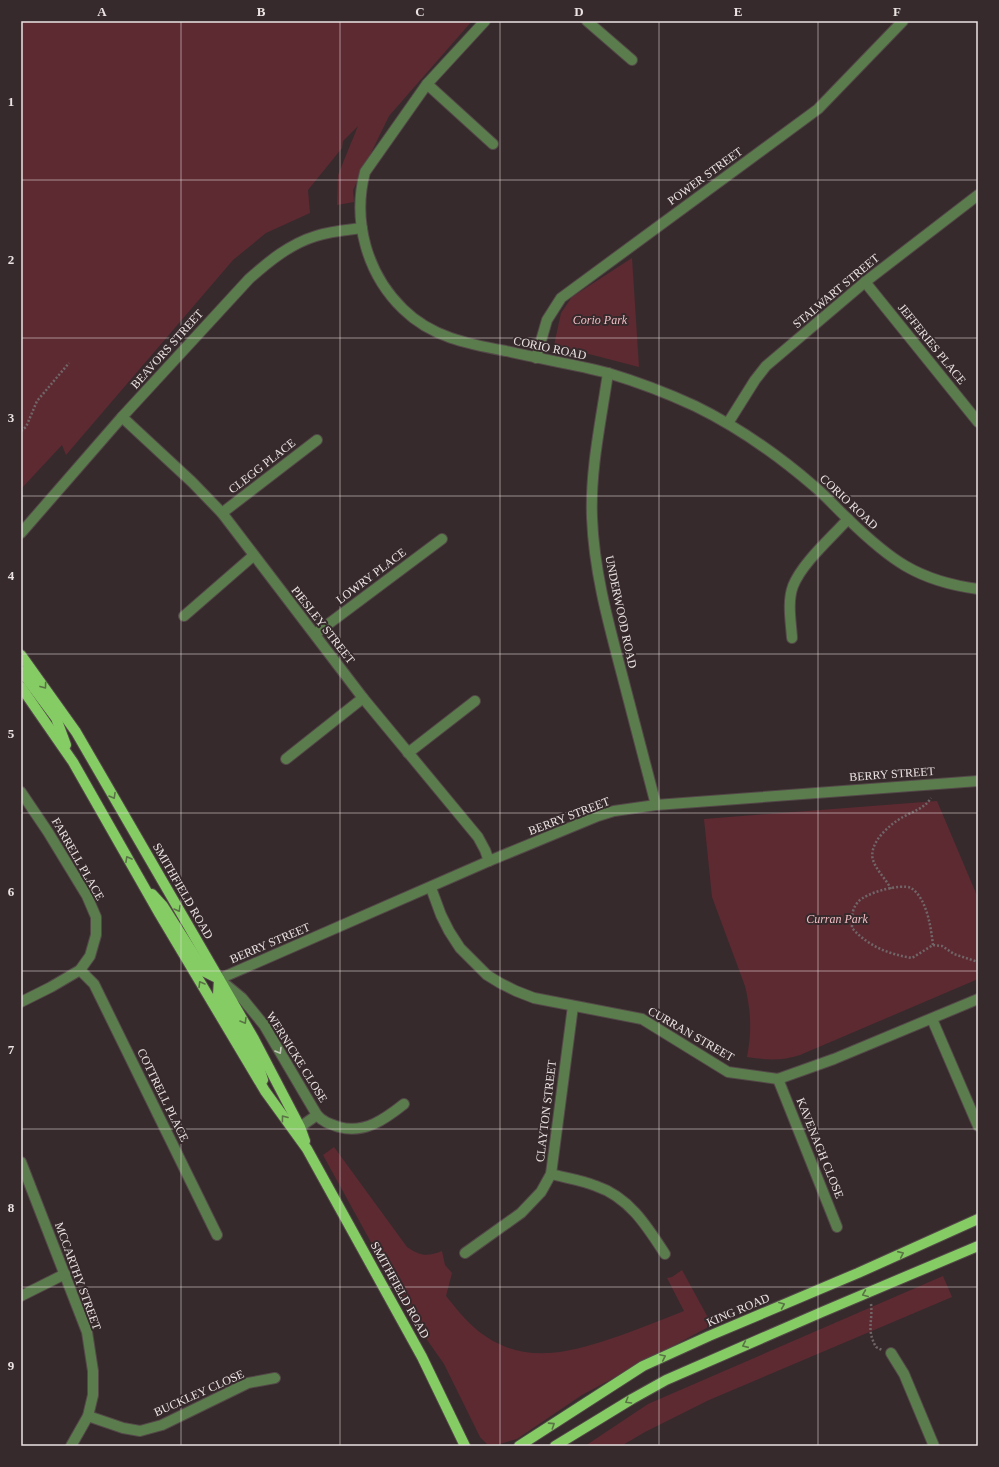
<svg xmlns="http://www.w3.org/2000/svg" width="999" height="1467" viewBox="0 0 999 1467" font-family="Georgia,serif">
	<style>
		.green { fill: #5d2a32 }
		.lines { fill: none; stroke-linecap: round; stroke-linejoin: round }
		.minor-casing { stroke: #544849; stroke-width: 12 }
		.major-casing { stroke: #544849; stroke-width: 12 }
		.path { stroke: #716667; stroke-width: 2.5; stroke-dasharray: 2 2; stroke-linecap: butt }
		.minor { stroke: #5b7d4d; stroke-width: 10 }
		.major { stroke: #85cc65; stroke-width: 10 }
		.oneway { stroke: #5a7346 }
		.oneway2 { stroke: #c0c4b6 }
		.grid { fill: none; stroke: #ebe3e3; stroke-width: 1; stroke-opacity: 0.55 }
		.labels { text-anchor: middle; stroke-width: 4; stroke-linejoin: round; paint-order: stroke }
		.street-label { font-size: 12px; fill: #ebe3e3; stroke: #372a2c }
		.park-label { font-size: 12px; font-style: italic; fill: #f2bec4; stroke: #372a2c }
		.neatline { fill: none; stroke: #ebe3e3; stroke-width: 1.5 }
		.grid-label { font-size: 13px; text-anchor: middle; font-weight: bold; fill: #ebe3e3 }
	</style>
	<rect width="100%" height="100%" fill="#372a2c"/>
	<g class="green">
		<polygon points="21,21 472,21 389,116 353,190 354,202 337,205 338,175 358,126 343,141 342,148 308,190 310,213 266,233 233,260 66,455 62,445 21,489"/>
		<polygon points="632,258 639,367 554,345 561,313 572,297"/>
		<path d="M937,801L978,898V979L800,1055C782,1061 765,1060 747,1057C752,1031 751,1011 745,986L712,897L704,819Z"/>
		<path d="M334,1147L407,1247C420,1256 427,1257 442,1251L445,1265L452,1273L446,1296C455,1307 465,1320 477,1330C517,1362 556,1356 601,1342C629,1333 656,1322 684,1311L667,1278L672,1277L682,1270L712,1325L582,1395L517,1439L496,1445L487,1444L480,1437L444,1364L416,1324L323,1155Z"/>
		<polygon points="943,1276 952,1297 709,1400 645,1432 621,1446 585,1446 648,1404"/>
	</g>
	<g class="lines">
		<defs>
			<g id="minor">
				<path d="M485,21L427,84L365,172C352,221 367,274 403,309C431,337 468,344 506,351C540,359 575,364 608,373C638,382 667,393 695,406C738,427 778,455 815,487C826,496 836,508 847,518C889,559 917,581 978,589"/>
				<polyline points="587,21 632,60"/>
				<polyline points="427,84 493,144"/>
				<polyline points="865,282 978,422"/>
				<polyline points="536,358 547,320 561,298 818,109 903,21"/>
				<path d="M608,373C601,421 590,470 592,518C594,569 607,618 620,667C632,713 644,759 656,805"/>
				<polyline points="122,417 192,482 222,513 363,698 478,837 485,850 489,861"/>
				<polyline points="728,423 755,380 766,366 865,282 978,195"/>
				<polyline points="222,513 317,440"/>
				<path d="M21,533L122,417L249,279C269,261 290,244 316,236C331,231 347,230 362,228"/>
				<polyline points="184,616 253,556"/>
				<polyline points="315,634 442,539"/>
				<path d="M792,638C791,622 787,602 793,586C802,563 831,538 848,519"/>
				<polyline points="408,753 475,701"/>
				<polyline points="286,759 363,698"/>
				<polyline points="21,792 48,832 87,896 96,917 96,935 90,956 80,970 51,987 21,1002"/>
				<polyline points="431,888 441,915 449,931 460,948 487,975 500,983 516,991 534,998 642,1019 728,1072 778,1079 834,1059 978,999"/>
				<polyline points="80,970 94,984 217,1235"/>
				<polyline points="932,1019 978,1126"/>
				<polyline points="778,1079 837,1227"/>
				<path d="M404,1104C385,1119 365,1134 339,1127C330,1124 323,1122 317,1115L264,1025L242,998L219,979L489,861L598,816L614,811L656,805L978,781"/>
				<polyline points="300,1127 317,1115"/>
				<polyline points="21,1162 87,1332 93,1371 93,1395 88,1416 71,1446"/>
				<path d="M551,1174C566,1178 582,1180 596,1186C629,1197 647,1226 665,1254"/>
				<polyline points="465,1253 521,1213 541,1192 551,1174 573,1006"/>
				<polyline points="21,1296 65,1274"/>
				<polyline points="891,1353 904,1374 934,1446"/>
				<polyline points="88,1416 123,1428 140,1431 162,1425 248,1383 275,1378"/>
			</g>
			<g id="major">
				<polyline points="21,655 76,732 254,1039 300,1127 305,1141"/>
				<polyline points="21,671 56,718 66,745"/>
				<polyline points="21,687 73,762 159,913 265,1091 307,1149 422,1357 465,1446"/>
				<polyline points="152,894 163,906 205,972 219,979 218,995 258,1064 263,1080"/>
				<polyline points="519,1446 643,1366 709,1336 858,1273 978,1219"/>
				<polyline points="555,1446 632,1399 666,1380 822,1312 978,1246"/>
			</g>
		</defs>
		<use href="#minor" class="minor-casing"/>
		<use href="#major" class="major-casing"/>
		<g class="path">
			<polyline points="21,431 26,427 37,401 69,363"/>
			<path d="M891,889C886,879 876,870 873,860C868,843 890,824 903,817C913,811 924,809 931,798"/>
			<path d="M933,945C931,928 927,898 911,888C901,883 865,893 858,902C851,910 852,918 852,928C868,946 888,954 912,958L933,945L942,946L954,954L978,962"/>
			<path d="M871,1304C873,1322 866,1329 876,1347L882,1350"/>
		</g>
		<use href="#minor" class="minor"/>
		<use href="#major" class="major"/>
	</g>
	<defs><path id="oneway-chevron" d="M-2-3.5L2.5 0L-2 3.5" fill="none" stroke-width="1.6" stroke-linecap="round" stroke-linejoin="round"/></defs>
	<g class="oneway">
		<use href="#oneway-chevron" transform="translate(44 686) rotate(54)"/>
		<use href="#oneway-chevron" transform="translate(113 796) rotate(60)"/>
		<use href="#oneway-chevron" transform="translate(128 859) rotate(-119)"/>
		<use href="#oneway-chevron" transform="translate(178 909) rotate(60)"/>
		<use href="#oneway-chevron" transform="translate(201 984) rotate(-121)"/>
		<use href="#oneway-chevron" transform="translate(244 1021) rotate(59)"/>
		<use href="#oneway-chevron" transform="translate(284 1118) rotate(-127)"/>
		<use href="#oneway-chevron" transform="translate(901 1254) rotate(-24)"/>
		<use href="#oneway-chevron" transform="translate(865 1294) rotate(157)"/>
		<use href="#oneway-chevron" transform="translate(782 1305) rotate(-23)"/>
		<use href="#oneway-chevron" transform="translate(745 1345) rotate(156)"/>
		<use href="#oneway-chevron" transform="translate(663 1357) rotate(-25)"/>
		<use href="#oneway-chevron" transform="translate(628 1401) rotate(149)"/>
		<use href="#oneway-chevron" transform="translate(552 1425) rotate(-33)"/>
	</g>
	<use class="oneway2" href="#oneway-chevron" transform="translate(279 1051) rotate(59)"/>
	<path class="grid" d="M181,21V1446M340,21V1446M500,21V1446M659,21V1446M818,21V1446M21,180H978M21,338H978M21,496H978M21,654H978M21,813H978M21,971H978M21,1129H978M21,1287H978"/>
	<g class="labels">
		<g class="street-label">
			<text transform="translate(705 176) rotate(-36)" y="4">POWER STREET</text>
			<text transform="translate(836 291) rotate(-40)" y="4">STALWART STREET</text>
			<text transform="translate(932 344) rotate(51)" y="4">JEFFERIES PLACE</text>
			<text transform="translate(550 348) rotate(12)" y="4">CORIO ROAD</text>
			<text transform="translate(167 349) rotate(-48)" y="4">BEAVORS STREET</text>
			<text transform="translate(262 466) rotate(-38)" y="4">CLEGG PLACE</text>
			<text transform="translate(849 502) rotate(43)" y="4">CORIO ROAD</text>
			<text transform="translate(371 576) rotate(-37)" y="4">LOWRY PLACE</text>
			<text transform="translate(621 612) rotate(78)" y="4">UNDERWOOD ROAD</text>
			<text transform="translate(323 625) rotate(52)" y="4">PIESLEY STREET</text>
			<text transform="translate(892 774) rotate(-4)" y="4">BERRY STREET</text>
			<text transform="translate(569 816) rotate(-21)" y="4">BERRY STREET</text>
			<text transform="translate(78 859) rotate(60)" y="4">FARRELL PLACE</text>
			<text transform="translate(183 891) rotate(60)" y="4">SMITHFIELD ROAD</text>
			<text transform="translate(270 943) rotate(-23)" y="4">BERRY STREET</text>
			<text transform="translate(691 1034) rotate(30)" y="4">CURRAN STREET</text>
			<text transform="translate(297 1057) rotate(58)" y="4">WERNICKE CLOSE</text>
			<text transform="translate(163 1095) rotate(64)" y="4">COTTRELL PLACE</text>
			<text transform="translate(546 1111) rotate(-83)" y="4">CLAYTON STREET</text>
			<text transform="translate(820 1148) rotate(68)" y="4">KAVENAGH CLOSE</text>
			<text transform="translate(78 1276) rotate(70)" y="4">MCCARTHY STREET</text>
			<text transform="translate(400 1290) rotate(61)" y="4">SMITHFIELD ROAD</text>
			<text transform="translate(738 1310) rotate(-23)" y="4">KING ROAD</text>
			<text transform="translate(199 1393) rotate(-24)" y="4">BUCKLEY CLOSE</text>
		</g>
		<g class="park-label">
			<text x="600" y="324">Corio Park</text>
			<text x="837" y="923">Curran Park</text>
		</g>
	</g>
	<rect width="999" height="1467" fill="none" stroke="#372a2c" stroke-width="44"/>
	<rect x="22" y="22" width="955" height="1423" class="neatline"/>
	<g class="grid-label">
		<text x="102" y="16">A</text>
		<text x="261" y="16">B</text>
		<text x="420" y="16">C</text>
		<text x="579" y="16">D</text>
		<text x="738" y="16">E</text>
		<text x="897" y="16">F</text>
		<text x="11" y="106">1</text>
		<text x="11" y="264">2</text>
		<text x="11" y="422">3</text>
		<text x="11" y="580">4</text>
		<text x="11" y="738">5</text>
		<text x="11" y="896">6</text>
		<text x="11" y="1054">7</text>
		<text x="11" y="1212">8</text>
		<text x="11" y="1370">9</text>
	</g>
</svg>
